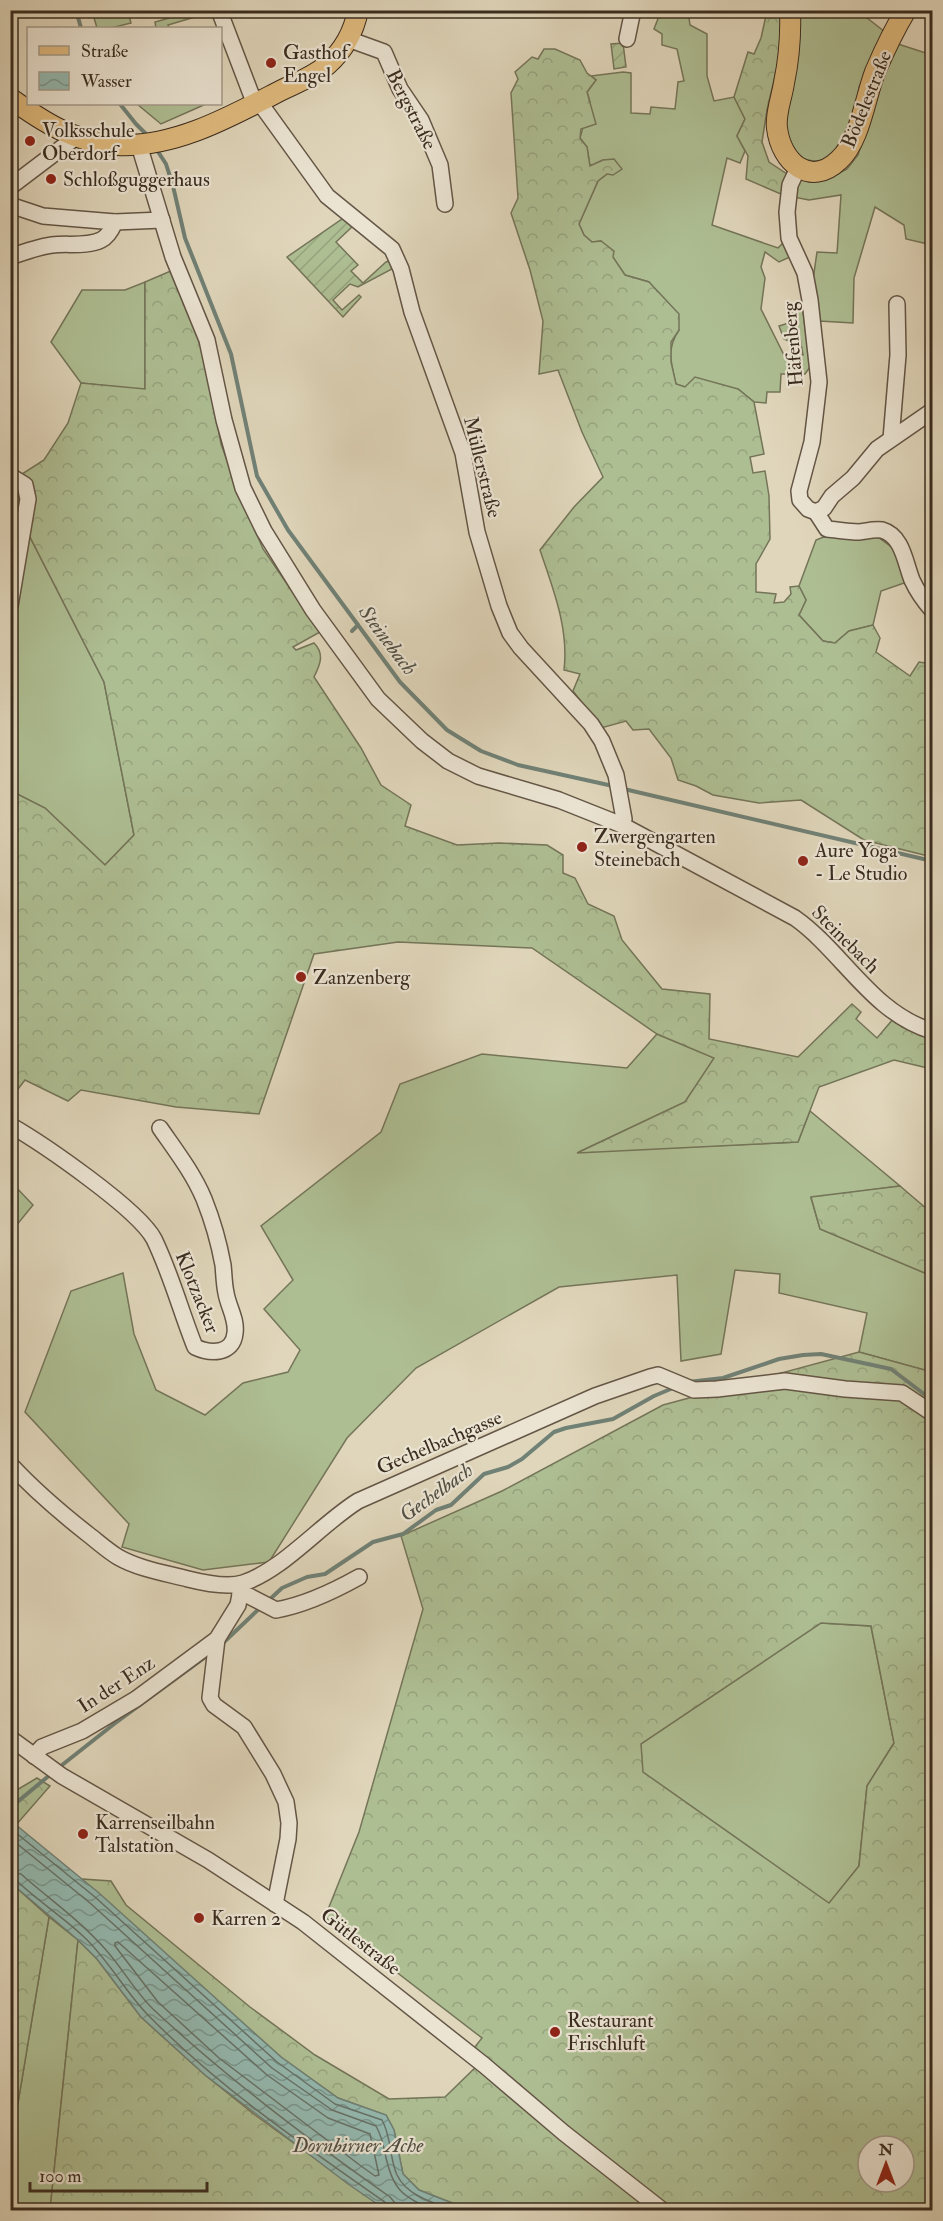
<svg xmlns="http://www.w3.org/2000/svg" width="943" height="2221" viewBox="0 0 943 2221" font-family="'IM FELL Double Pica',serif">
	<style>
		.grass { fill: #aebe93; stroke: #747559; stroke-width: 1.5 }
		.forest { fill: url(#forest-crowns); stroke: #747559; stroke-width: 1.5; fill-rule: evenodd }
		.garden { fill: url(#garden-furrows); stroke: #747559; stroke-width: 1.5 }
		.water { fill: url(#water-waves); stroke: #708176; stroke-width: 1.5 }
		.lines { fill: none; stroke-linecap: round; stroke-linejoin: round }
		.shore { stroke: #677268; stroke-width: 1.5 }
		.stream { stroke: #708176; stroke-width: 4 }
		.minor-casing { stroke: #645646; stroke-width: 18 }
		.major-casing { stroke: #3a2c1f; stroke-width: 22 }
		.minor { stroke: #ebe4d3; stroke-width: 15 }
		.major { stroke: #e0bb7e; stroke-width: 20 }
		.poi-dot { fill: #8f2418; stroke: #ebe4d3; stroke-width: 2 }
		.labels { text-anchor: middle; stroke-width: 4.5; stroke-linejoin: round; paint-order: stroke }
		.poi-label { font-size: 20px; fill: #3a2c1f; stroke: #ebe4d3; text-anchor: start }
		.street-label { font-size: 20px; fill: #3a2c1f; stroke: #ebe4d3 }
		.water-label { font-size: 21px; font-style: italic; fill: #504f43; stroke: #ebe4d3 }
	</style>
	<defs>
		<pattern id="forest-crowns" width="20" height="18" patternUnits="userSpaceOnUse" patternTransform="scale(1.5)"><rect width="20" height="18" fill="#aebe93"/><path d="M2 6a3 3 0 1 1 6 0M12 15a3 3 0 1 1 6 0" fill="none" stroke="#96a37e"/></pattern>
		<pattern id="garden-furrows" width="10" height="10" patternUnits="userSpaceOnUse" patternTransform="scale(1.5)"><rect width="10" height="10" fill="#aebe93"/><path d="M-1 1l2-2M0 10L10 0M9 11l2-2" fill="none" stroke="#96a37e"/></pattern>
		<pattern id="water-waves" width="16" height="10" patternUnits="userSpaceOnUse" patternTransform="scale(1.5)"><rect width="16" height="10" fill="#94b9b0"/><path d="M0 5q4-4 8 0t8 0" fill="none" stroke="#7a978f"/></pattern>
	</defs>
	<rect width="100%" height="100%" fill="#e0d6bb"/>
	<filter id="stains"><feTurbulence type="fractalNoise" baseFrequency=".00333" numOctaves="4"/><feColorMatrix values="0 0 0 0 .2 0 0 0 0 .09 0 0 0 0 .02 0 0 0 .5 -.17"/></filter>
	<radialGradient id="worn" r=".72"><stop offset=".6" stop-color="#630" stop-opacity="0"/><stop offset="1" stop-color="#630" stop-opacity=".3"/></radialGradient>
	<g class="grass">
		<polygon points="92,11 133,11 128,12 131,23 111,28 97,28"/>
		<polygon points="194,11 195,17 168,25 169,28 156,28 155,22"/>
		<path d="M661,11H674L673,15L689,18L690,25L707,34V76L714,101L734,97L745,119L737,136L745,151L740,163L727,158L712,225L778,248L783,243L790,257L779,262L765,252L761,267L765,278L761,309L784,355H803L800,338L793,343L784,339L779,326L792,322L791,312L803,311L810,367L805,374H781L780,392H767L766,403L754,402L738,389L685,387L676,384C671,363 666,349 679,330L649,282L625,275L601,241L592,242L584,235L579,224L598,181L607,174L603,160L590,166L587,147L580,138L590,102L587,92L596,80L591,76L623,72L631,73V113L650,114L651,107L675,109L678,82L684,81L677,49L662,45V34L654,29Z"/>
		<path d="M797,11H858L885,32L870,67L859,87L861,90C853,121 840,178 797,156L784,126Z"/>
		<polygon points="898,44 932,55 932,245 906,239 904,225 875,207 854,278 853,323 819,321 813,280 817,252 837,253 841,195 809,200 783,195 787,174 809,182 830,178 847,169 858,155 881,81"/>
		<polygon points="137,104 206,104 161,124"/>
		<polygon points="145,282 145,390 81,383 51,342 82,290 125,290"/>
		<polygon points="10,484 32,491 30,537 104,682 134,835 105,865 45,808 15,793 11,788"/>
		<polygon points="831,534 875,535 897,551 907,582 881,591 873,625 849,631 835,643 823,641 799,615 806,600 799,586 816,540"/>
		<polygon points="657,1034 715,1058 685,1102 579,1152 798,1142 810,1111 900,1186 811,1198 820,1229 932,1276 932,1372 859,1352 867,1313 779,1293 780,1274 735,1270 721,1354 681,1361 677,1275 559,1287 416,1368 347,1438 269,1562 203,1570 122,1547 129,1524 25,1412 71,1291 123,1273 134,1334 156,1390 205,1415 243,1383 288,1372 300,1350 264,1309 293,1280 261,1226 381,1132 400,1084 482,1054 627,1068"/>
		<polygon points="11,1182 33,1205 11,1232"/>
		<polygon points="821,1623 871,1626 894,1743 867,1786 859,1866 829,1904 642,1772 641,1744"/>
		<polygon points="49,1917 78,1940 50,2210 11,2210 11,2145"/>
	</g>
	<g class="forest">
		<polygon points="767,11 780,11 782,46 767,110 762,142 769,162 787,174 783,195 746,179 748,156 737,136 745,119 734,97 748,52 754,54 761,38"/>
		<path d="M544,49H555L580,60L587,73L596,80L587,92L596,124L581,129L580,138L587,147L590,166L603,160L614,159L622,169L613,175L607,174L598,181L579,224L584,235L592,242L601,241L614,251L613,257L625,275L649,282L679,314V330L671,342V362L676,384L685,387L695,377L738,389L754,402L764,454L750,457L753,473L765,471L769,496L770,539L756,564V592L776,594L774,603L784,602L791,594L790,587L799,586L806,600L799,615L823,641L835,643L849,631L873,625L880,638L876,652L910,676L919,662L932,664V857L864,840L801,800L759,803L713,795L696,786L678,780L671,758L649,729L633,730L626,721L601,728L573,691L580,674L564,670C569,628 553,589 540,550L574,507L603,477L582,432L558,370L539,374L543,321L530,270L511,213L518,198L511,93L518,79L515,72L532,57L538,59Z"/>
		<path d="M173,270L203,342L221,444L238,490L263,549L320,632L293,647L296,650L314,643C325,654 320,665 314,677L361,748L381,785L411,805L405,826L457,845L499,843L547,845L563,855V873L575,878L588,904L614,916L622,940L662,989L710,994L709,1039L798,1057L852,1004L861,1012L856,1019L877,1038L894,1018L902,1027L932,1035V1069L894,1060L819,1087L798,1142L577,1153L685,1102L714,1058L657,1034L532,948L398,942L314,954L259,1114L176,1107L81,1090L68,1101L25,1080L11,1098V788L15,793L45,808L105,865L134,835L104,682L30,537L32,491L19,476L44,460L68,423L81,383L145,389V282Z"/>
		<polygon points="900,1186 927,1209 932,1205 932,1276 820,1229 811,1197"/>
		<path d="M859,1352L932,1372V2210H470L419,2190L403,2174L394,2130L386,2115L338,2098L281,2057L81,1879L111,1881L126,1905L250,2007L315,2055L389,2099L445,2097L482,2061L471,2052L482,2038L325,1917L359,1832L423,1609L401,1536L502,1491L663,1405ZM821,1623L871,1626L894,1743L867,1786L859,1866L829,1903L643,1772L641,1744ZM868,2146H904V2182H868Z"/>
		<polygon points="37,1778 50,1786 16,1825 11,1820 10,1794"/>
		<polygon points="11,1883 49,1917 11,2145"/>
		<polygon points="78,1940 97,1959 141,2017 205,2075 255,2115 386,2210 50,2210"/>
	</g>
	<g class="garden">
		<polygon points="623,43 626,67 614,69 611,44"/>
		<polygon points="345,217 354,225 336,242 358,265 351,271 363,283 386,262 389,261 392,269 358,287 350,284 333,300 342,310 359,295 361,297 343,317 287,257"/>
	</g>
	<polygon class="water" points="10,1820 99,1893 281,2057 338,2098 386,2115 394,2130 403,2174 419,2190 470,2210 386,2210 348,2184 205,2075 141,2017 97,1959 78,1940 11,1883"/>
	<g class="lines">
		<g class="shore">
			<path d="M10,1828L95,1897L277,2062L335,2104L382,2120C392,2138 389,2157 397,2175C407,2196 434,2203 453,2210"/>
			<path d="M10,1838L90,1903L272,2068L332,2110L376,2126C381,2135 383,2143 385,2153C392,2188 401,2197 434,2210"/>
			<path d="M10,1872L21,1874C49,1899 81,1921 106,1950C123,1969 136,1993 154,2010C228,2079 308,2139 390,2197L395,2203L396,2210"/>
			<path d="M10,1879L17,1881C38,1901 63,1917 83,1936C108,1959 124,1990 147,2014C217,2086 303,2145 386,2203L388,2210"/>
			<polygon points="118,1942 267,2075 328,2118 370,2134 379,2175 375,2176 361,2166 219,2058 158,2002 115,1946 115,1943"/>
		</g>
		<g class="stream">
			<polyline points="76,10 81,28"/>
			<polyline points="120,104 136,124 148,136"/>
			<polyline points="155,147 166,164 173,186 185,238 231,354 257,476 288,530 400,682 447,730 481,751 518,765 613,786"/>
			<polyline points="352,631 358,625"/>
			<polyline points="624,789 932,861"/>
			<polyline points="688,1382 723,1378 779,1359 803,1355 821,1354 891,1369 932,1400"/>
			<polyline points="268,1601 282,1588 307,1577 325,1574 373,1542 403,1534 436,1510 451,1505 484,1474 508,1467 522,1459 554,1432 566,1428 613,1419 654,1396 673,1388"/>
			<polyline points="222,1644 262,1606"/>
			<polyline points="57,1769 114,1724 211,1653"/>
			<polyline points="10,1808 51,1774"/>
		</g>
		<defs>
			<g id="minor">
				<polyline points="219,10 251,94 265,110 327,196 392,249 401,269 412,312 463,453 477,532 499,606 510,633 521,648 591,724 602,741 616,775 624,819 622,825"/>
				<polyline points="348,39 384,52 400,89 421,120 440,165 445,204"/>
				<polyline points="627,39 633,10"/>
				<path d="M139,145L173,257L207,340L224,420L243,488L264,531L313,610L378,699L422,741L448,761L478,776L559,800L622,825L795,918C843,952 872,1013 932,1031"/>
				<path d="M798,168L790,185L787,212L789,238L805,273L810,300L819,382L812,442L799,491L800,500L808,509L816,512L827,529C838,530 848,532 859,532C867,531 874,529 882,530C903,536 905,563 912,580C917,591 924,601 932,610"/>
				<polyline points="10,187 76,137"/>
				<polyline points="10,205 43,216 115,222 162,220"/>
				<path d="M10,257C24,252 38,247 52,245C67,243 87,247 101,240C108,237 112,229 115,222"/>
				<polyline points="891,439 898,355 897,304"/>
				<polyline points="10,478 12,477 25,485 28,499 10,606"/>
				<polyline points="816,512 824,508 832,496 853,478 877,449 932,411"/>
				<path d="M10,1125C43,1144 138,1209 154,1239C171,1274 181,1312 195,1347C210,1354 233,1355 235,1333C237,1319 228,1306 226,1293C224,1284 224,1274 223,1265C219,1243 212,1219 204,1199C193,1173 176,1151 160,1128"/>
				<path d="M10,1464C34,1490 61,1513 89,1535C98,1542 108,1551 118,1557C139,1569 165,1573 188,1579C204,1583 227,1588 243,1583C283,1570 321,1524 358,1501L595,1396L650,1377L658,1375L694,1390L717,1389L785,1381L845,1389L902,1393L932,1413"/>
				<path d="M240,1594L249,1596L276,1610C304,1605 334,1591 359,1577"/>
				<polyline points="217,1639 210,1698 214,1705 244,1727 273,1774 286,1802 289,1823 288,1839 275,1904"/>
				<polyline points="10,1738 62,1776 208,1860 303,1922 484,2065 564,2133 662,2210"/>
				<polyline points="34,1756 42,1747 82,1731 136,1699 217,1639 238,1605 242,1584"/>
			</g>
			<g id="major">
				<path d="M790,10C791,35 789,59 784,83C782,97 775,114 777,128C781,162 810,188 839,160C860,141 865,98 875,72C884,51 894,30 906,10"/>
				<path d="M10,98C43,122 76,143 117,145C173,148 228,118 276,93C293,84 312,78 327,65C343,51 354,31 358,10"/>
			</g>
		</defs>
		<use href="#minor" class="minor-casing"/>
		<use href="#major" class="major-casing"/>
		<use href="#minor" class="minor"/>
		<use href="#major" class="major"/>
	</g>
	<g class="poi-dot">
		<circle cx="271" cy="63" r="6"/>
		<circle cx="30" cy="141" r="6"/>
		<circle cx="51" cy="179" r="6"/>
		<circle cx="582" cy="847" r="6"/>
		<circle cx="803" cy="861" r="6"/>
		<circle cx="301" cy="977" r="6"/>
		<circle cx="83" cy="1834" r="6"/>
		<circle cx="199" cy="1918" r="6"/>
		<circle cx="555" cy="2032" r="6"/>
	</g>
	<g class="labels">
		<g class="poi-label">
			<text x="283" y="59">Gasthof<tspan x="283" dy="23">Engel</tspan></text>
			<text x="42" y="137">Volksschule<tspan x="42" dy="23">Oberdorf</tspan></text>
			<text x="63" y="186">Schloßguggerhaus</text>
			<text x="594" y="843">Zwergengarten<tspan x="594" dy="23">Steinebach</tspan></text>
			<text x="815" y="857">Aure Yoga<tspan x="815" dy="23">- Le Studio</tspan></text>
			<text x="313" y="984">Zanzenberg</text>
			<text x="95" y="1829">Karrenseilbahn<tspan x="95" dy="23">Talstation</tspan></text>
			<text x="211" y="1925">Karren 2</text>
			<text x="567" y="2027">Restaurant<tspan x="567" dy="23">Frischluft</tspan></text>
		</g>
		<g class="street-label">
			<text transform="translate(866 99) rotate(-68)" y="7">Bödelestraße</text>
			<text transform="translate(412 109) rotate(63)" y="7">Bergstraße</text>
			<text transform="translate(792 344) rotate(-95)" y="7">Häfenberg</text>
			<text transform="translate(483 467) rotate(76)" y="7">Müllerstraße</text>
			<text transform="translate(846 939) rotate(45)" y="7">Steinebach</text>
			<text transform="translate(198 1292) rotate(68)" y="7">Klotzacker</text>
			<text transform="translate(439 1442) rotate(-23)" y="7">Gechelbachgasse</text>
			<text transform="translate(116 1684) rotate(-33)" y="7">In der Enz</text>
			<text transform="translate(361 1941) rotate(38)" y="7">Gütlestraße</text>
		</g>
		<g class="water-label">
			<text transform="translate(388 640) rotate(53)" y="7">Steinebach</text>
			<text transform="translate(436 1492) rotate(-36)" y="7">Gechelbach</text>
			<text x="358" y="2152">Dornbirner Ache</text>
		</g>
	</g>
	<rect width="943" height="2221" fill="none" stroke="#e0d6bb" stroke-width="36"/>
	<rect x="12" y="12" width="919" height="2197" fill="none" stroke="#3a2c1f" stroke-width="3"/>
	<rect x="18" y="18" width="907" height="2185" fill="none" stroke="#3a2c1f" stroke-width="1.5"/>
	<rect x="27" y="27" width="195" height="78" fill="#ebe4d3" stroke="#a49a8b" stroke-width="1.5"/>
	<rect x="39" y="46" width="30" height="9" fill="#e0bb7e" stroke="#a49a8b" stroke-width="1.5"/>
	<text x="81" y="57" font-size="18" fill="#3a2c1f">Straße</text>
	<rect x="39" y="72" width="30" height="18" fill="url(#water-waves)" stroke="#a49a8b" stroke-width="1.5"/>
	<text x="81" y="87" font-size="18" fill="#3a2c1f">Wasser</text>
	<g transform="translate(886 2164)"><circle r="28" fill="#ebe4d3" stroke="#a49a8b" stroke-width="1.5"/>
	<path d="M0-4.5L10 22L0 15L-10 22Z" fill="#8f2418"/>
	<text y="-9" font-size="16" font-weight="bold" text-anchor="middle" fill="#3a2c1f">N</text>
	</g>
	<path d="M30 2182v9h177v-9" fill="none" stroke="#3a2c1f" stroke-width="3"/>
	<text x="39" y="2182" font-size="18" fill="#3a2c1f" stroke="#ebe4d3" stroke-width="4.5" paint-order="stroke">100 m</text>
	<rect width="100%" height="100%" filter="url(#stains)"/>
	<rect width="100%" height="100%" fill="url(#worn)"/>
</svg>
